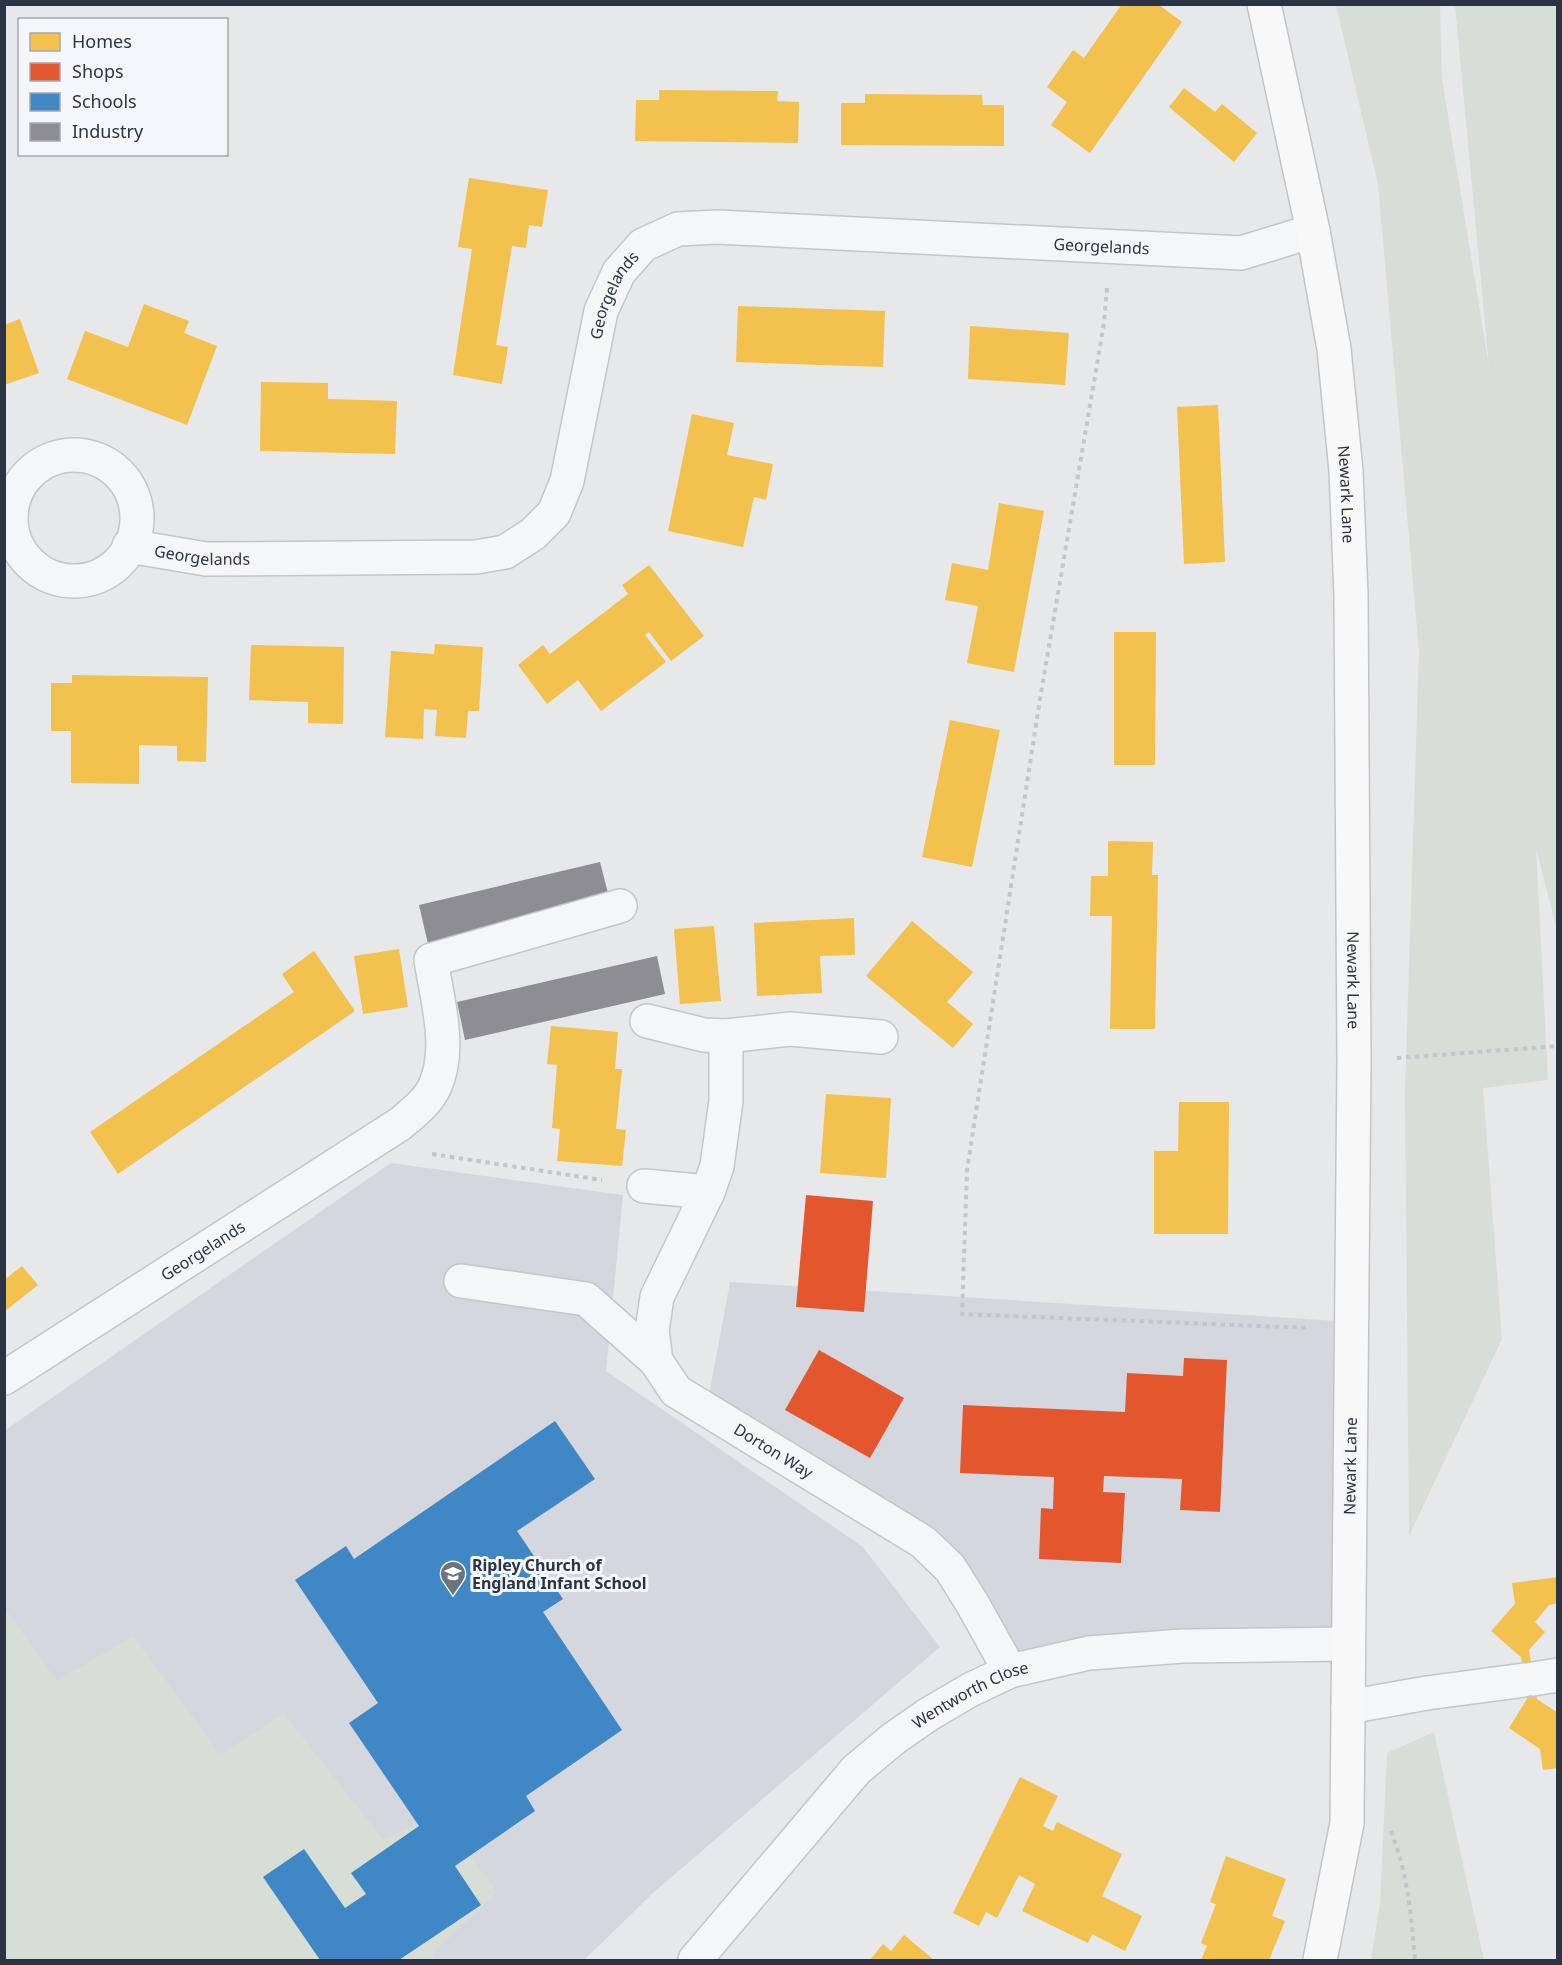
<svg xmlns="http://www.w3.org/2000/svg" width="1562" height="1965" viewBox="0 0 1562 1965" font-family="'Noto Sans',sans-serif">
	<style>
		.built { fill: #d4d7dd }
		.green { fill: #d6ded6 }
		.homes { fill: #f2c14e }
		.shops { fill: #e4572e }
		.schools { fill: #3f88c5 }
		.industry { fill: #8d8d92 }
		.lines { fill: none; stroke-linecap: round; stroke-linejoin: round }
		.minor-casing { stroke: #c4c6c8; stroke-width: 36 }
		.major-casing { stroke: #c2c5c8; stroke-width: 36 }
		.path { stroke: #c5c6ca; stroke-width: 4; stroke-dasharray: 4.5 4.5; stroke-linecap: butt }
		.minor { stroke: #f5f6f7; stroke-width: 33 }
		.major { stroke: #f8f8f8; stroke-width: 33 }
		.labels { text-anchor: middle; stroke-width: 6; stroke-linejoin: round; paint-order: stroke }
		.street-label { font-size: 16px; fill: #2b3445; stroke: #f4f6f9 }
		.poi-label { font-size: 16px; font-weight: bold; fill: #2b3445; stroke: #f4f6f9; text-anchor: start }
	</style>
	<rect width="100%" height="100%" fill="#e6e8ea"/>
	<g class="built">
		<polygon points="391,1163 623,1195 606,1371 863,1547 940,1647 654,1892 584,1960 5,1960 4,1431"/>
		<polygon points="730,1282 1352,1322 1348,1644 1010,1671 950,1569 706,1411"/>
	</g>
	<g class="green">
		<polygon points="1336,5 1440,5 1442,79 1489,366 1455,5 1558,5 1557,930 1536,848 1548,1080 1483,1088 1502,1339 1409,1536 1405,1092 1419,651 1378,184"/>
		<polygon points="4,1607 57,1681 133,1636 220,1754 284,1714 383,1839 441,1815 497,1892 431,1955 435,1960 5,1960"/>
		<polygon points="1434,1732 1484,1960 1371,1960 1380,1904 1387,1753"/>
	</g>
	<g class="homes">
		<polygon points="1122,4 1158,4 1182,22 1090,153 1051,125 1067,102 1047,87 1073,50 1084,58"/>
		<polygon points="1184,88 1215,112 1222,104 1257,133 1234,162 1169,107"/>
		<polygon points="659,90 778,91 777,101 799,102 798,143 635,141 636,100 659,100"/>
		<polygon points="865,94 982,95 983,105 1004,105 1004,146 841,145 841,103 865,103"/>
		<polygon points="469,178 548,190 542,227 529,225 526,248 512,246 496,345 508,347 502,384 453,375 472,249 458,247"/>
		<polygon points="144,304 189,321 184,333 217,346 187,425 67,379 85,331 128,347"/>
		<polygon points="738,306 885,311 883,367 736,362"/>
		<polygon points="20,319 39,373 4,385 4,325"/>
		<polygon points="970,326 1069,333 1065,385 968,379"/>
		<polygon points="261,382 328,383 328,399 397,401 395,454 260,451"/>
		<polygon points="1218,405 1225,562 1184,564 1177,407"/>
		<polygon points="692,414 734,423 727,455 773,464 766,500 754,497 743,547 668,531"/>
		<polygon points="999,503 1044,511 1014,672 967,663 978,606 945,600 952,563 988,570"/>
		<polygon points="649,565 704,636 671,661 649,632 645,635 666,662 601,711 578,680 547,704 518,665 543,645 550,654 628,594 622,585"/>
		<polygon points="1114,632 1156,632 1155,765 1114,765"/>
		<polygon points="435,644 483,647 479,711 468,711 466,738 435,736 437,710 424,709 423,739 385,737 391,651 434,654"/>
		<polygon points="251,645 344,647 343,724 308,723 308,702 249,700"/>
		<polygon points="72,675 208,677 206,762 177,761 177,746 139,745 139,784 71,783 71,731 51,731 51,683 72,683"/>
		<polygon points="950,720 1000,730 972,867 922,857"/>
		<polygon points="1108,841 1153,842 1152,875 1158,875 1155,1029 1110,1029 1112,916 1090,916 1091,876 1108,876"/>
		<polygon points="854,918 855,955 820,956 822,993 757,996 754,923"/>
		<polygon points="912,921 973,972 947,1002 973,1024 953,1048 866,976"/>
		<polygon points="714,926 721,1001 680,1004 674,929"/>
		<polygon points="399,949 408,1007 363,1014 354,956"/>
		<polygon points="314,951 355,1011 118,1174 90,1132 294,992 282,974"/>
		<polygon points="551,1026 618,1032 615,1069 622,1069 616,1129 626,1130 622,1166 557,1161 560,1129 552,1128 557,1065 547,1064"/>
		<polygon points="826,1094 891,1098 886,1178 820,1173"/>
		<polygon points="1179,1102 1229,1102 1228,1234 1154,1234 1154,1151 1178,1151"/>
		<polygon points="22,1266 38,1285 4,1312 4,1280"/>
		<polygon points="1558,1577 1558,1603 1549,1605 1535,1622 1545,1632 1529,1650 1537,1699 1558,1713 1558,1729 1556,1731 1558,1733 1558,1768 1543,1770 1540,1749 1509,1728 1527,1699 1521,1657 1491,1631 1515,1604 1512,1583"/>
		<polygon points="1020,1777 1058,1796 1043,1826 1053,1831 1057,1822 1122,1854 1102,1896 1142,1916 1125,1951 1092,1934 1088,1943 1022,1911 1035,1884 1019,1875 997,1918 986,1912 979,1926 953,1913"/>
		<polygon points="1226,1856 1286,1879 1272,1916 1285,1921 1269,1960 1201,1960 1207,1946 1201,1943 1216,1904 1210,1902"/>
		<polygon points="904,1935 934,1960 870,1960 883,1944 891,1951"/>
	</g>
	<g class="shops">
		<polygon points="806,1195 873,1201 864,1312 796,1307"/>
		<polygon points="819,1350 904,1398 870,1458 785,1410"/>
		<polygon points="1184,1358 1227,1360 1220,1512 1180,1510 1182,1479 1104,1476 1103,1492 1125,1493 1121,1563 1039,1559 1041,1508 1053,1509 1054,1477 960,1473 963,1405 1125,1412 1127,1373 1183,1376"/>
	</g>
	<polygon class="schools" points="555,1421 595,1479 517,1531 563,1599 543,1612 622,1730 526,1796 535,1811 455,1866 481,1905 399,1960 320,1960 263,1877 304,1849 345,1908 366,1894 351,1873 419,1826 349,1723 378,1703 295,1580 346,1546 354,1559"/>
	<g class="industry">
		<polygon points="600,862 610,901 428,944 419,905"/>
		<polygon points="657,956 665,994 465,1040 457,1002"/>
	</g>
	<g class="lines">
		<defs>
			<g id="minor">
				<circle cx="74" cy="518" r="63"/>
				<path id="s1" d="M129,546L206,559L476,557L505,552L533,534L554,513L567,481L601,311L619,272L643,245L678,229L717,227L1241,253L1313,231"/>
				<polyline points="647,1021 704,1035 726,1036 790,1029 881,1037"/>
				<path id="s2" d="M726,1036V1101L717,1166L708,1192L657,1297L652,1331L656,1361L676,1391L923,1542L950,1568L972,1603L1010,1671"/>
				<polyline points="644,1186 708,1192"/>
				<polyline points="461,1281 586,1299 656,1361"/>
				<path id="s3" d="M4,1378L400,1124C413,1113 428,1102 435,1086C452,1048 437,999 431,960L620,906"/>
				<polyline points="1533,1679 1558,1675"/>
				<polyline points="1348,1707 1427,1693 1524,1680"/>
				<path id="s4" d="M695,1960L856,1770L893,1739L929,1714L970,1690L1010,1671L1089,1653L1183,1646L1348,1644"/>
			</g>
			<g id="major">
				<path id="s5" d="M1264,4L1313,231L1334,349L1346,471L1351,595L1354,1061L1347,1823L1320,1960"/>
			</g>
		</defs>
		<use href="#minor" class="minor-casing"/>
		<use href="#major" class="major-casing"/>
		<g class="path">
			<polyline points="1107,288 1104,323 1040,699 967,1170 962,1314 1309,1328"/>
			<polyline points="1397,1058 1558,1046"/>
			<polyline points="432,1154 602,1180"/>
			<path d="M1391,1831C1408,1874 1411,1915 1415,1960"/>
		</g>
		<use href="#minor" class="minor"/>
		<use href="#major" class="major"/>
	</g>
	<defs>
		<symbol id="school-pin" viewBox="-11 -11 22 30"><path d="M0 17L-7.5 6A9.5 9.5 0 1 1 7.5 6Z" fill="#6c737f" stroke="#f4f6f9"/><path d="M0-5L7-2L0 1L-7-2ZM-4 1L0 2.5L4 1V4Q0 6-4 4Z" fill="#fff"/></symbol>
	</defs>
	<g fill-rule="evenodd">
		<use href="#school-pin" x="438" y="1559" width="30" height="40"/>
	</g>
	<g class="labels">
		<g class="street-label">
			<text dy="6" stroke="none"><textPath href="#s1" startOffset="1190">Georgelands</textPath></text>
			<text dy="6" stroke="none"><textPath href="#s1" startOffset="668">Georgelands</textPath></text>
			<text dy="6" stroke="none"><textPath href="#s5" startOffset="498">Newark Lane</textPath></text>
			<text dy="6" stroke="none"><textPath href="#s1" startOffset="74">Georgelands</textPath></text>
			<text dy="6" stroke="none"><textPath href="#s5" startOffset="984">Newark Lane</textPath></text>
			<text dy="6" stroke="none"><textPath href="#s3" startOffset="236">Georgelands</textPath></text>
			<text dy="6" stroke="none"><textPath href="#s2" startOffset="490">Dorton Way</textPath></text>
			<text transform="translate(1350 1466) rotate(-89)" y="6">Newark Lane</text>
			<text dy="6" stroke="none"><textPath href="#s4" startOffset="387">Wentworth Close</textPath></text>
		</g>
		<g class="poi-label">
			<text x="472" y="1571">Ripley Church of<tspan x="472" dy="18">England Infant School</tspan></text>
		</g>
	</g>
	<rect width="1562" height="1965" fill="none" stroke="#2b3445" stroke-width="12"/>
	<rect x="18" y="18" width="210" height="138" fill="#f4f6f9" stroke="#a4a8b1" stroke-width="1.5"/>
	<rect x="30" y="33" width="30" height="18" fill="#f2c14e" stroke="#a4a8b1" stroke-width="1.5"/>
	<text x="72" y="48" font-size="18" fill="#2b3445">Homes</text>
	<rect x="30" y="63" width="30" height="18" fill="#e4572e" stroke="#a4a8b1" stroke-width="1.5"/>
	<text x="72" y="78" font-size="18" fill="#2b3445">Shops</text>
	<rect x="30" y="93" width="30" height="18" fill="#3f88c5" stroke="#a4a8b1" stroke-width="1.5"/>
	<text x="72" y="108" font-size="18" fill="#2b3445">Schools</text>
	<rect x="30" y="123" width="30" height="18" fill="#8d8d92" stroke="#a4a8b1" stroke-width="1.5"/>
	<text x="72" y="138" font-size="18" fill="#2b3445">Industry</text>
</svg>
